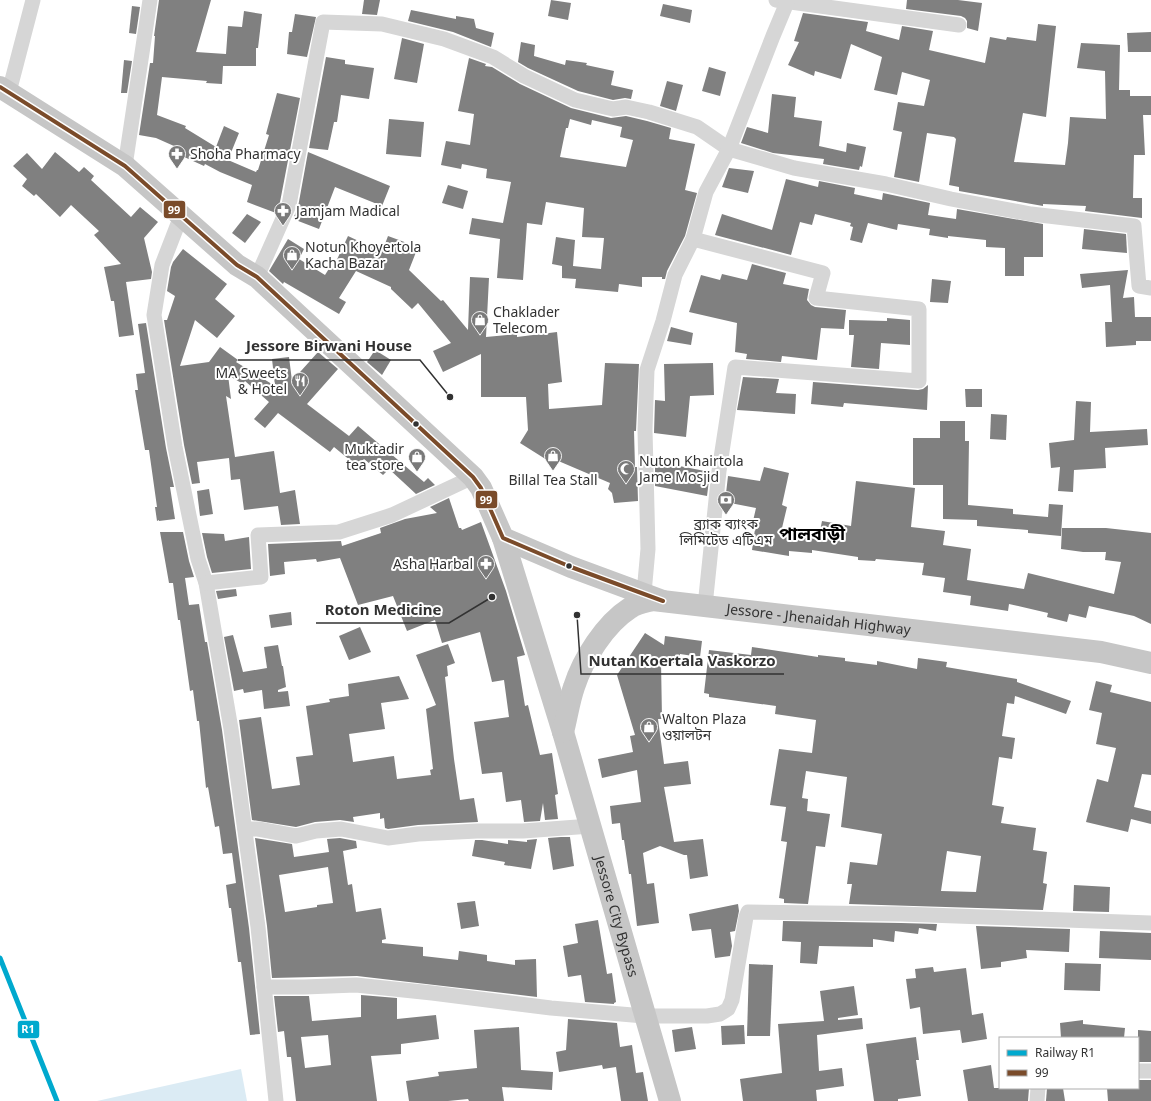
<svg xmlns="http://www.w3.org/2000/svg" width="1151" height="1101" viewBox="0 0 1151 1101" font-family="'Noto Sans','Noto Sans Bengali',sans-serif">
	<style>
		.water { fill: #dbebf4 }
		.building { fill: #808080; fill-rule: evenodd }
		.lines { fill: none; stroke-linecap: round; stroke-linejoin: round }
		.minor { stroke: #d6d6d6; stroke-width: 15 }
		.trunk { stroke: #c6c6c6; stroke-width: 22 }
		.bus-1-casing { stroke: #fff; stroke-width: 7 }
		.bus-1 { stroke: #7a4b2a; stroke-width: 4 }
		.rail-1-casing { stroke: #fff; stroke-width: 8 }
		.rail-1 { stroke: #00a9ce; stroke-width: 5 }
		.bus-dot { fill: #323232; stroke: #fff; stroke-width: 1.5 }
		.labels { text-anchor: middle; stroke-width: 4; stroke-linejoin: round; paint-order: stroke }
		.poi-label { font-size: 14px; fill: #323232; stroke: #fff; text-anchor: start }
		.street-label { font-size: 14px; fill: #323232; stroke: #fff }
		.district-label { font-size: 18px; font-weight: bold; fill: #000; stroke: #fff }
		.leader { fill: none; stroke: #323232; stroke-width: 1.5 }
		.callout-dot { fill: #323232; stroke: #fff; stroke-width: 1.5 }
		.callout-label { font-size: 15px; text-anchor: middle; font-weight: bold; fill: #323232; stroke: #fff; stroke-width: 4; stroke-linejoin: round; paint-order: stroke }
		.line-badge { stroke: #fff; stroke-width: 1.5 }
		.badge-label { font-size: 11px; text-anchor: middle; font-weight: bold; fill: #fff }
	</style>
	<rect width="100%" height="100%" fill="#fff"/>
	<polygon class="water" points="241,1069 247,1101 97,1101"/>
	<g class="building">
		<polygon points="159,0 211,0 196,52 226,54 228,26 242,27 244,11 262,14 258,48 256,48 256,66 223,66 222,84 206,83 207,81 162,77 157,115 186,126 185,128 216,147 224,126 239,133 228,160 256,172 257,170 258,170 269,135 266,134 277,93 300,98 280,202 276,213 247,202 252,185 220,172 205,164 204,166 182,156 183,150 156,138 139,135 150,63 153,63 155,36 154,36"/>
		<polygon points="364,0 380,0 377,15 362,14"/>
		<polygon points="551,0 571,3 568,20 548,16"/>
		<polygon points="907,0 958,0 982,3 978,31 967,28 967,21 965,18 961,16 906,9"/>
		<polygon points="663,4 692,10 690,23 660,16"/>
		<polygon points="132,6 140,7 136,34 129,33"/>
		<polygon points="411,10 456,19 456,16 474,19 476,28 494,33 491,47 453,32 408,21"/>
		<polygon points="803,13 868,22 866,31 899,40 902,26 933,31 929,50 985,63 990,37 1006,40 1007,37 1036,41 1038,24 1056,26 1046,117 1023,113 1014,162 1065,165 1068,143 1070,117 1106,119 1105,71 1077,68 1081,43 1120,45 1119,90 1130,90 1130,96 1151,96 1151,115 1143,115 1145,155 1134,155 1133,198 1142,198 1142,218 1085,211 1086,206 1043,204 1043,206 959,191 959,187 949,185 956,139 954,137 927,133 919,182 894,177 902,132 893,130 898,102 924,106 930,80 902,72 897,95 874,90 882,57 851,44 841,79 815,71 814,76 788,65 799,42 794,41"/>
		<polygon points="295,14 316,17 307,57 287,54 289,32 292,32"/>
		<polygon points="1151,32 1151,52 1128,52 1127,33"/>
		<polygon points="402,38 424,44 417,83 394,79"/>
		<polygon points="521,42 535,45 534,56 565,65 566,60 587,63 586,65 614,71 611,85 633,90 631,99 625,98 613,100 578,91 528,68 518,62"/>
		<polygon points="326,57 345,60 345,64 374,68 369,99 341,95 337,122 334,122 328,150 309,148"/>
		<path d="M469,58L486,64L485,66L492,67L520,84L571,108L611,118L626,116L647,121L671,128L669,139L695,144L685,190L697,193L685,236L667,271L665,279H662V277H642V287L619,284L618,292L575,288L576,279L562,278V266L552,264L556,237L575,240L573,266L601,269L604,238L582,237L584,208L546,202L542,225L527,223L523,280L497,278L500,239L469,234L472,218L503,223L511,182L486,178L487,169L462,164L461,169L441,165L446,141L470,145L474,114L458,111ZM570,119L591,125L592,120L622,127L620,137L633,140L626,167L560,157L566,128H568Z"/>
		<polygon points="124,60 132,61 127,93 121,93"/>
		<polygon points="709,67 726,72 720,96 702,91"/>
		<polygon points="667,81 683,85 676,111 660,106"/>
		<polygon points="772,94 796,97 794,117 822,121 819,146 846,152 847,143 866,147 862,167 860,166 859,170 823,164 824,159 773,153 741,143 747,127 768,133"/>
		<polygon points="389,119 424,122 421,157 386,154"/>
		<polygon points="55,152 79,172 84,167 94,176 91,180 131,217 140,207 158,222 144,238 152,272 151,279 126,282 134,335 119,337 114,301 111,301 104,267 121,264 94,235 99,231 71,205 60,217 36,194 34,196 22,186 27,179 13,166 27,153 42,169"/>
		<polygon points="308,152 390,186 382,206 335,187 319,229 293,219 298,207"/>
		<polygon points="729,168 754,171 748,193 722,187"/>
		<polygon points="786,179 818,187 819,181 855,188 854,194 882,200 883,193 930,203 928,215 956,219 957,209 1043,224 1043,257 1024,257 1024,276 1005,276 1005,248 986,247 986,240 948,236 948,238 929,235 930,229 898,224 897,230 868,223 862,243 850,240 853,227 850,226 851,223 815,214 812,225 800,222 791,255 715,235 722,214 772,230"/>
		<polygon points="448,185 468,191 463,209 442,203"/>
		<polygon points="247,214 261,222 245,243 232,233"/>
		<polygon points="1084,229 1126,234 1127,253 1082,249"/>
		<polygon points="348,236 382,252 388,236 418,247 409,270 441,301 443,300 468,330 470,277 489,278 486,337 517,334 517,337 557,332 562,382 548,384 549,409 602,405 605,363 639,364 636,431 634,431 635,467 637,467 638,501 614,503 612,493 608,489 610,483 549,457 547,460 520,443 528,430 526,397 481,397 481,354 443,372 433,351 451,343 418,303 412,309 391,289 391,287 356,271 339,298 346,302 339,314 284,282 283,284 269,271 288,239 304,249 299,259 325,275 330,267 333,268"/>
		<polygon points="183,249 227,284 215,299 235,316 217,338 195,320 180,366 209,362 220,347 238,360 236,362 275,386 272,359 289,357 292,381 318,352 338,369 307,404 349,436 358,426 424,482 428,478 435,485 416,494 389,469 383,475 364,459 357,466 334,447 330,452 278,413 265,428 254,419 269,402 245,381 243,384 228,375 231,399 226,396 235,457 274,451 280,493 295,490 300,524 281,525 278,506 244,510 240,479 231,480 229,458 197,462 200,483 192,484 184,445 164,320 167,320 175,296 167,291 171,267 173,262"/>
		<polygon points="752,264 786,273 783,284 809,289 807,300 811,305 815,307 846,310 844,329 821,328 817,360 782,356 781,362 746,359 747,354 735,352 737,323 689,312 701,275 720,280 722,274 747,280"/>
		<polygon points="1128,270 1123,298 1134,297 1135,317 1151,317 1151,341 1136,341 1136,345 1106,347 1105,322 1112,322 1110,285 1082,288 1080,274"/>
		<polygon points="932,279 951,281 948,303 930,302"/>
		<polygon points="887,318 910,320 910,345 881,343 879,369 851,367 854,335 849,335 849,320 887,321"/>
		<polygon points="146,323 166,448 174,487 170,487 175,519 159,521 159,520 157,521 155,507 157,507 149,450 145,450 135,390 138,390 136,374 145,373 138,324"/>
		<polygon points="671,327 693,333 691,345 667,341"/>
		<polygon points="375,350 391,360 382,375 367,362"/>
		<polygon points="713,363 714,395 690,396 686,437 654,433 655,400 665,401 664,364"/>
		<polygon points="743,377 779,379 776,393 796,394 795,414 737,410"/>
		<polygon points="813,382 918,390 923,389 928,385 927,410 844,403 843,407 811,404"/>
		<polygon points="965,389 982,389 982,407 966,407"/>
		<polygon points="1076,401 1091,402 1090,432 1147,429 1148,445 1105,448 1106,468 1074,470 1073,492 1058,491 1060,467 1051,468 1049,443 1074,440"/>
		<polygon points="991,414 1007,415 1006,440 990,439"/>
		<polygon points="940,421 965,421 965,441 969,441 968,505 1013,509 1013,514 1048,517 1049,504 1063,505 1061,536 1028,533 1028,530 977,526 977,520 943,519 943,485 913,485 913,438 940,438"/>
		<polygon points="659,462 710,472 707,496 655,486 655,465 658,465"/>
		<polygon points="764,467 789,473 782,505 787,507 782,528 820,531 822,521 851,526 856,481 915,488 911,527 945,531 943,545 971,549 967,580 1024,589 1028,573 1114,594 1121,562 1105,560 1106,552 1083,552 1061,549 1062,528 1106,528 1151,533 1151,624 1134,616 1089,606 1086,618 1069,614 1067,622 1047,617 1048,613 1009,604 1008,611 970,605 971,596 943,592 945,578 922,575 924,563 876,559 875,561 858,560 858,557 812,550 812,553 789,551 789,556 752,550 756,522 753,521 756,508 725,502 728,476 760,481"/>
		<polygon points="209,489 213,514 200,516 197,491"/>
		<polygon points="449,498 459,528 461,528 462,530 481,522 506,591 525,655 517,657 525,706 528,705 540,755 552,753 558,794 555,795 558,819 545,820 543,803 540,821 524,822 521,800 506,802 502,772 482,774 474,722 509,717 504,680 492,682 480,632 442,643 435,620 407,631 393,596 358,605 340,558 317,562 316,559 284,562 285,574 270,576 268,544 341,541 342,546 381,533 380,528 405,519 437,513 430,507"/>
		<polygon points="160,532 183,532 189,561 194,577 185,578 189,605 199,604 205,642 207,642 222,730 249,928 260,1034 250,1035 241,962 238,962 231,908 229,908 226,885 236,883 232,853 223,854 219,826 215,827 208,787 206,788 199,721 197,721 193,690 190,691 180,620 178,620 173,583 169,583"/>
		<polygon points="202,533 224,534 225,541 249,537 251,569 212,573 207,557"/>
		<polygon points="236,589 237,596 218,599 216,591"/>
		<polygon points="291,612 292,625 271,628 269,615"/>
		<polygon points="360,627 371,652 349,660 339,636"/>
		<polygon points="645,633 664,645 665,636 702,641 700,657 680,654 679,664 661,661 662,719 658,719 664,764 688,761 691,784 664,787 674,842 703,839 708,876 690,879 687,855 684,855 660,846 643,853 647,884 654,883 659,923 637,926 631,874 629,874 624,840 622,840 620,823 612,824 610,806 641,802 637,770 602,778 598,759 633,752 630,736 635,735 617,675"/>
		<polygon points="233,635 243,672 267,668 264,647 278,645 282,666 283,666 286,687 278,690 278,692 288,691 290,706 264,709 262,690 244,693 243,689 234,691 224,637"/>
		<polygon points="448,644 455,663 447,666 448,676 445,677 454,759 460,800 474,798 478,822 418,825 388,829 385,828 384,818 380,819 380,813 353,817 354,822 340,820 315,822 296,827 252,820 239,720 261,717 272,789 300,785 296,757 313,755 306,706 330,702 329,699 349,696 348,684 399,676 409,699 381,703 385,729 349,734 353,762 394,756 397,779 431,775 430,770 433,769 426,709 436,705 416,655"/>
		<path d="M752,647L818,657V655L845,658V661L877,665V661L917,669L918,658L947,662L946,667L1017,679V682L1071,701L1066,714L1015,696L1014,704L1007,703L1002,736L1015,738L1012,759L999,757L992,805L1004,807L1001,823L1036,828L1033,850L1047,852L1043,883L1047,884L1043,910L849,904L852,884H847L850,862L877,865L882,834L841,827L847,777L806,771L802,798L808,799L807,811L830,814L825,847L816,846L808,904L784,903V899L779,898L787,842L781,841L786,807L770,805L779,749L812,753L816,720L775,714L776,706L709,697V694L704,693L709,650L751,655ZM947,851L981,856L976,892L941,891Z"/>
		<polygon points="1096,681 1112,685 1110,692 1151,702 1151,775 1142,774 1134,807 1151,811 1151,824 1131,819 1128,832 1086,822 1097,779 1108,782 1116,748 1096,744 1102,713 1089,710"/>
		<polygon points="561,837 570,837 574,866 553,870 548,838"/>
		<path d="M255,838L292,844L294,857L329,852L327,839L340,838L356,841L357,848L343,851L348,885L352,884L356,912L381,908L386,939L382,940V943L423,947V956L458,960L459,951L487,955V961L515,965V960L536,959L537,997L357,976L272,978L267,926ZM328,867L333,903L317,905V907L285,912L279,875Z"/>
		<polygon points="537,839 531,869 504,865 505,862 472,856 475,840 482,840 508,844 508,840 527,842 527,840"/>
		<polygon points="1074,885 1110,887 1109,912 1073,911"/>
		<polygon points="475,901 479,926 461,929 457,903"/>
		<polygon points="738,904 739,911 735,931 730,932 732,946 730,956 715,958 711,929 692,931 689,914"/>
		<polygon points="598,920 607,974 612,973 616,1002 614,1003 614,1004 585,1002 581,975 568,977 563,946 578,943 575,924"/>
		<polygon points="783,921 901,923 937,924 936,931 919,928 918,934 895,931 894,942 873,939 873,947 819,946 817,964 800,963 801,942 782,941"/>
		<polygon points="976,926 1070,929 1069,952 1026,950 1027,958 1001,962 1001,967 981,969"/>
		<polygon points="1100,931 1151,933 1151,960 1099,958"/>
		<polygon points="1065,963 1101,964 1100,991 1064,990"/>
		<polygon points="749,964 773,965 770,1036 747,1036"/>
		<polygon points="933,967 934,972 966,968 972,1015 983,1013 987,1039 962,1043 960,1030 923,1034 920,1007 910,1009 906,979 916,978 915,969"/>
		<polygon points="854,986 858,1015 838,1018 838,1020 862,1018 863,1029 817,1035 819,1071 842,1068 844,1086 816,1090 817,1101 743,1101 740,1079 782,1073 778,1024 824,1021 820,991"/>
		<path d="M361,995L397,998V1019L436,1015L439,1039L401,1044V1054L371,1056L377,1101H296L291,1057H287L284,1031L278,1032L274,996H309L312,1021L361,1017ZM328,1035L331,1065L305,1068L301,1037Z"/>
		<polygon points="568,1019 617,1023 620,1047 632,1045 636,1073 643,1072 648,1101 621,1101 616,1067 603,1069 602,1065 559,1072 556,1052 566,1050"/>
		<polygon points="1083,1020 1083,1024 1125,1028 1124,1038 1061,1038 1060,1023"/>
		<polygon points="744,1025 745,1044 722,1045 721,1026"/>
		<polygon points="519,1027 521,1070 553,1072 552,1090 502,1087 504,1101 469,1101 468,1099 448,1101 409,1101 406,1081 439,1076 438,1072 477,1068 474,1030"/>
		<polygon points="692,1027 696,1049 675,1052 672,1030"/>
		<polygon points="1138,1030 1151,1031 1151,1062 1138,1062"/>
		<polygon points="916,1037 919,1060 916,1060 921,1096 898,1099 898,1101 874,1101 866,1044"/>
		<polygon points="991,1065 994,1088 1029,1088 1028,1101 968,1101 963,1070"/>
		<polygon points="1138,1080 1151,1080 1151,1101 1108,1101 1107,1088 1138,1088"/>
		<polygon points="1047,1088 1063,1088 1065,1101 1046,1101"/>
	</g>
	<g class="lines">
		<g class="minor">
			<polyline points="776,0 959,25"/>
			<polyline points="9,92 33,0"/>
			<polyline points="125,166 150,0"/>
			<polyline points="181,216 162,265 154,315 175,447 198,559 206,583 231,729 258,927 276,1101"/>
			<polyline points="693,239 823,273 816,298 919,309 919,381 735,367 719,471 705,606"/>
			<polyline points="257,277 289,205 323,22 382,24 444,39 493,57 524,76 575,100 613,109 626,107 649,112 697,127 729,149 794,168 886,184 951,199 1031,214 1134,226 1139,286 1151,288"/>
			<polyline points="206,583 261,577 258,535 339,532 392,515 473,477"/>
			<polyline points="644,593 648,549 645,430 647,370 663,321 675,275 693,239 706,192 729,149 773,36 788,0"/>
			<polyline points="245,829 258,829 296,836 316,831 341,829 388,838 418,834 477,831 523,831 591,826"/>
			<polyline points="264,987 304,987 356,985 432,993 551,1008 644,1016 707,1016 720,1014 728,1009 732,1000 746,917 748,912 901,914 1151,923"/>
			<polyline points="1138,1071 1151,1071"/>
			<polyline points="1037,1101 1038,1088"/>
		</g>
		<g class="trunk">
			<polyline points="0,87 125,166 237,265 257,277 473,477 481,488 503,538 571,567 663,601"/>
			<path id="s1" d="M503,538L563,732L670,1101"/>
			<path id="s2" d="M563,732C567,717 569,701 574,687C583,659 605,624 630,608C637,603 645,602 653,600L1101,652L1151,663"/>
		</g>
		<defs>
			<polyline id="bus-1" points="0,87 125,166 237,265 257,277 473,477 481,488 503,538 571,567 663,601"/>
		</defs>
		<use href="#bus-1" class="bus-1-casing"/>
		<use href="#bus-1" class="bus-1"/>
		<defs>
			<polyline id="rail-1" points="0,958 57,1101"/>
		</defs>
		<use href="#rail-1" class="rail-1-casing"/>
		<use href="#rail-1" class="rail-1"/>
	</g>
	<defs>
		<symbol id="pharmacy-pin" viewBox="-11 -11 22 30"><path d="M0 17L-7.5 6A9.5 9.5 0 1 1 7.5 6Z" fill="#7a7a7a" stroke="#fff"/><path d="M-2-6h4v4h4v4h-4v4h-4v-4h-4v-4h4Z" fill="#fff"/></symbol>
		<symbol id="shop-pin" viewBox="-11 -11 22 30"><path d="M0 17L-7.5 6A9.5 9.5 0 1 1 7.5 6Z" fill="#7a7a7a" stroke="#fff"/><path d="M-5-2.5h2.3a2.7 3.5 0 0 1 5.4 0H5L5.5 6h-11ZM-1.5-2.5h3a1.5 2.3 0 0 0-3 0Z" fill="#fff"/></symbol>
		<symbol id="restaurant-pin" viewBox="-11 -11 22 30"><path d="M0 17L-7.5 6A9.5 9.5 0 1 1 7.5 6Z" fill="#7a7a7a" stroke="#fff"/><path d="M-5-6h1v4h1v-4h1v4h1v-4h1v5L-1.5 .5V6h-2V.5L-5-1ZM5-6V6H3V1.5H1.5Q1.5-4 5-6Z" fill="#fff"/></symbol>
		<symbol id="mosque-pin" viewBox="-11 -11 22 30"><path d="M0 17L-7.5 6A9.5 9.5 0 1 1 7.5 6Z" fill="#7a7a7a" stroke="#fff"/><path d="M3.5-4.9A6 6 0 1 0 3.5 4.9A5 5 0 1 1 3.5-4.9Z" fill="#fff"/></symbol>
		<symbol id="bank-pin" viewBox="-11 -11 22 30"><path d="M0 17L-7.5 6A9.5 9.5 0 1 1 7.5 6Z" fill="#7a7a7a" stroke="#fff"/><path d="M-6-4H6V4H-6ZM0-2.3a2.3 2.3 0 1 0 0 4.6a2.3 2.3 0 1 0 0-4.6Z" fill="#fff"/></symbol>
	</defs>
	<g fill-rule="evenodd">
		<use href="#pharmacy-pin" x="167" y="144" width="20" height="27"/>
		<use href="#pharmacy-pin" x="273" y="201" width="20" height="27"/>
		<use href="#shop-pin" x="282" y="245" width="20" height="27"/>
		<use href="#shop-pin" x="470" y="310" width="20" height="27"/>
		<use href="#restaurant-pin" x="290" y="371" width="20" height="27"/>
		<use href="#shop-pin" x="543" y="446" width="20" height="27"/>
		<use href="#shop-pin" x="407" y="447" width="20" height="27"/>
		<use href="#mosque-pin" x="616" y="459" width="20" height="27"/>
		<use href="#bank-pin" x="716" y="490" width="20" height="27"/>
		<use href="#pharmacy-pin" x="476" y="554" width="20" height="27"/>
		<use href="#shop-pin" x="639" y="717" width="20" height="27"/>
	</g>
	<g class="bus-dot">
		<circle cx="416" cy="424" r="3.5"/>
		<circle cx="569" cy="566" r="3.5"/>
	</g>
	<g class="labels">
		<g class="poi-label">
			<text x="190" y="159">Shoha Pharmacy</text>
			<text x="296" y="216">Jamjam Madical</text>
			<text x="305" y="252">Notun Khoyertola<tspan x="305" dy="16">Kacha Bazar</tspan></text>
			<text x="493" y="317">Chaklader<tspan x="493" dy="16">Telecom</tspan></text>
			<text x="287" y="378" text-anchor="end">MA Sweets<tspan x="287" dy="16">&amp; Hotel</tspan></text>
			<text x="404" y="454" text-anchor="end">Muktadir<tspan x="404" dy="16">tea store</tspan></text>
			<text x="639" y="466">Nuton Khairtola<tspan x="639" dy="16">Jame Mosjid</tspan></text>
			<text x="553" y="485" text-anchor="middle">Billal Tea Stall</text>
			<text x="726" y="529" text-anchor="middle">ব্র্যাক ব্যাংক<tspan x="726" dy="16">লিমিটেড এটিএম</tspan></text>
			<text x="473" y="569" text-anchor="end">Asha Harbal</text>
			<text x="662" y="724">Walton Plaza<tspan x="662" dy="16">ওয়ালটন</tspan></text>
		</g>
		<g class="street-label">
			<text dy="5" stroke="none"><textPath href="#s2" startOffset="336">Jessore - Jhenaidah Highway</textPath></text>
			<text dy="5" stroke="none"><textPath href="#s1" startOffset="395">Jessore City Bypass</textPath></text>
		</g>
		<g class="district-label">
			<text x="812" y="540">পালবাড়ী</text>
		</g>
	</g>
	<path class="leader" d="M450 397L420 360H238M492 597L449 623H316M577 615L581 674H784"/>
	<g class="callout-dot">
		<circle cx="450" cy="397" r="4"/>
		<circle cx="492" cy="597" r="4"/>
		<circle cx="577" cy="615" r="4"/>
	</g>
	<g class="callout-label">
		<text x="329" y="351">Jessore Birwani House</text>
		<text x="383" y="615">Roton Medicine</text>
		<text x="682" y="666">Nutan Koertala Vaskorzo</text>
	</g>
	<g class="line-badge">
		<rect x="163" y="200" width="23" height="19" rx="4" fill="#7a4b2a"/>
		<rect x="475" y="490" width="23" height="19" rx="4" fill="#7a4b2a"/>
		<rect x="17" y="1020" width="23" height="19" rx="4" fill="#00a9ce"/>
	</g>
	<g class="badge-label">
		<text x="174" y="214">99</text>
		<text x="486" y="504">99</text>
		<text x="28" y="1033">R1</text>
	</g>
	<rect x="999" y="1037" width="140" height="52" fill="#ffffff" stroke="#adadad"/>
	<rect x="1007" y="1050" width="20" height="6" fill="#00a9ce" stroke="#adadad"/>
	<text x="1035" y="1057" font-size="12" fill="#323232">Railway R1</text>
	<rect x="1007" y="1070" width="20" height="6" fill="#7a4b2a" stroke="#adadad"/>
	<text x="1035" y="1077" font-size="12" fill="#323232">99</text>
</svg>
